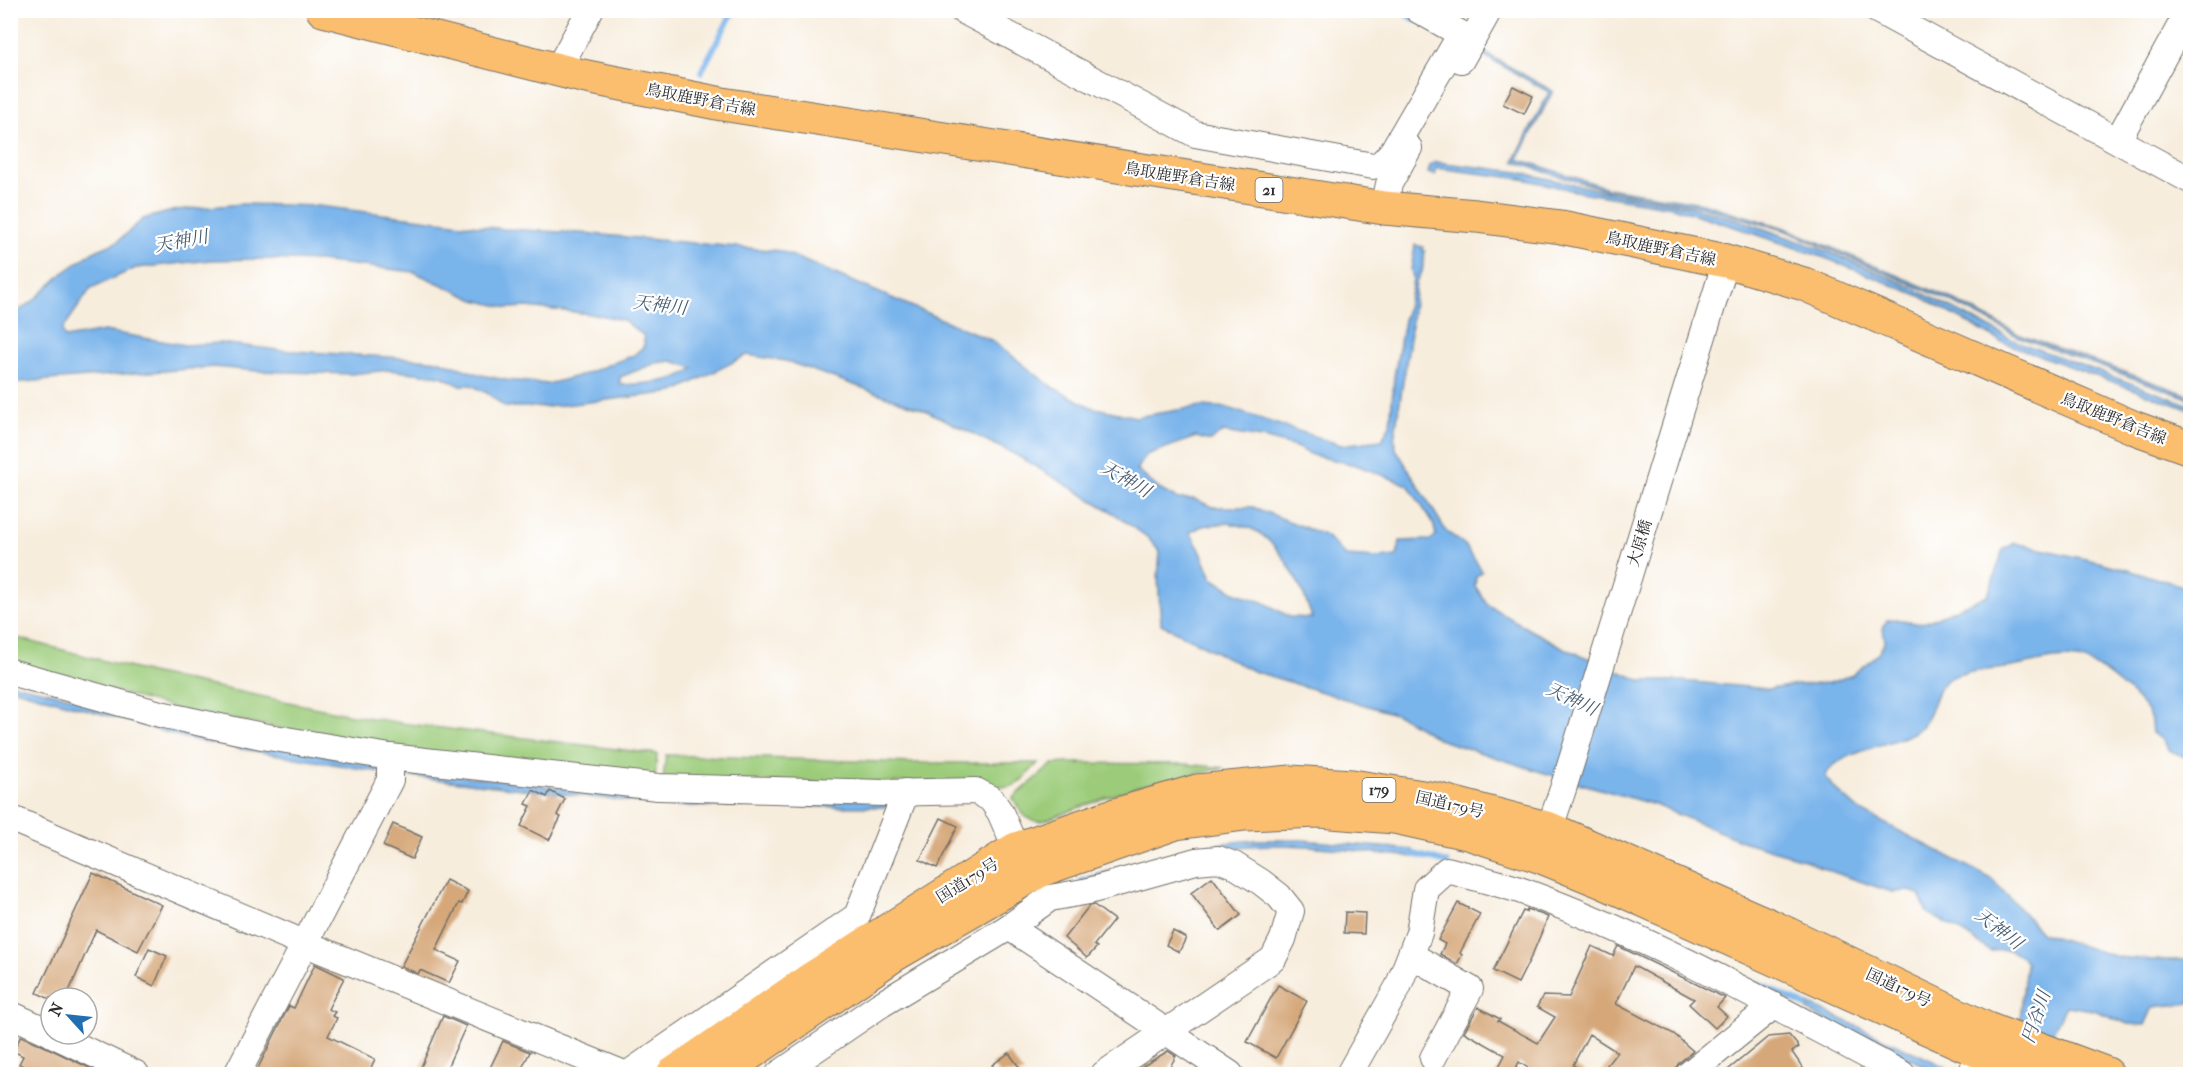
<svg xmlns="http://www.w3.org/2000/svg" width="2201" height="1085" viewBox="0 0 2201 1085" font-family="'IM FELL French Canon','Noto Serif JP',serif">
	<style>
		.green { fill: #9ccc7a; stroke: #647c52; stroke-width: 1.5 }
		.water { fill: #79b4eb; stroke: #52708b; stroke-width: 1.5; fill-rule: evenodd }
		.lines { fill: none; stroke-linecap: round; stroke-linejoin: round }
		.stream { stroke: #79b4eb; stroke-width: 6 }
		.building { fill: #d5a779 }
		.minor-casing { stroke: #726f69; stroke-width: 28 }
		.major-casing { stroke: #726f69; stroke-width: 35 }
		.highway-casing { stroke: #726f69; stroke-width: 35 }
		.minor { stroke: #fff; stroke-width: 26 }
		.major { stroke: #fbbe6e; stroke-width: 33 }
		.highway { stroke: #fbbe6e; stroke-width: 33 }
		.labels { text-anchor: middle; stroke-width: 4.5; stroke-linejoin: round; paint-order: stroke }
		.shield { fill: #fff; stroke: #6b6b6b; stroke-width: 1.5 }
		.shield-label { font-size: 15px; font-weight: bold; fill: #2b2b2b }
		.street-label { font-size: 16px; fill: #2b2b2b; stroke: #fff }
		.water-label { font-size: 18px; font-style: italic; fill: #465b6e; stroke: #fff }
	</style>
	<rect width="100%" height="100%" fill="#fff"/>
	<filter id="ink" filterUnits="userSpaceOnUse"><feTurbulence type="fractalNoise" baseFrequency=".0167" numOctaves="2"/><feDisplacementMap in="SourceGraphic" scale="12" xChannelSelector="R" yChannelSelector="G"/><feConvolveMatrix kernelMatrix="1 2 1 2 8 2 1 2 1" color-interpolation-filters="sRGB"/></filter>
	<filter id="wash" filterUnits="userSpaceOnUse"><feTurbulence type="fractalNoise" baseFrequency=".008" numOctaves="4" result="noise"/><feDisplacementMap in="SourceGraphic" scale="24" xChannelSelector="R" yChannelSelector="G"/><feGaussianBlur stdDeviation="1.35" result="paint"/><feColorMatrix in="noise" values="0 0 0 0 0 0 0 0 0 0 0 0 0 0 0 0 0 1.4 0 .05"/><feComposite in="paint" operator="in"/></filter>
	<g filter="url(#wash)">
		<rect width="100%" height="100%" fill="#f7eddd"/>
		<g class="green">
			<polygon points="10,636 150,673 346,714 408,724 657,754 655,780 393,749 185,711 11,663"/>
			<path d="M666,755L914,763H1038C1018,783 1017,793 987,783L663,781Z"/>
			<path d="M1068,763L1185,764L1224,768L1138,786L1043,821C1026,823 1020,811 1013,798L1053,764Z"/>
		</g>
		<g class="water">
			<polygon points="1478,49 1553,91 1518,159 1608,188 1702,203 1785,228 1948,297 2020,335 2189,395 2188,398 2019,337 1946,299 1784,230 1700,206 1607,190 1545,172 1514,161 1549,92 1477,52"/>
			<polygon points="1436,162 1518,172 1612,193 1688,206 1736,219 1829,252 1911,287 2013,340 2190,405 2190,410 2002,342 1920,296 1828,259 1732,226 1672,207 1580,192 1523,179 1437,168 1435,175 1428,173 1430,166"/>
			<path d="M242,204L318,206L503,229L581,233L781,251L993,341L1052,387L1091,407L1136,417L1202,406L1228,408L1341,445L1382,440L1390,425L1394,377L1404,320L1412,288L1413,277L1411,270L1415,245L1423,247V251H1425L1422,272L1416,282L1410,339L1394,439L1396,449L1446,531L1465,545L1481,569L1482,572L1476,576L1475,586L1488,605L1530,630L1564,648L1642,681H1681L1769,689L1797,685L1829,683L1852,675L1878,654L1885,641L1883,628L1887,620L1896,619L1915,623L1926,622L1988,595L2003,550L2015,543L2103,563L2183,586L2190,592V631L2183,648L2190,673V759L2168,750L2164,740L2152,733C2151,727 2152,720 2149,715C2140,698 2100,665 2082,660C2058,654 2029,665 2005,668C1991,670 1958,671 1947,680C1930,692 1935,721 1913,733C1895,743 1829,755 1826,777L1832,786L1859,810L1992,879L2042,933L2117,957L2152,960H2190V1003L2153,1007L2145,1025L2128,1024L2094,1010L2066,1006L2032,1074H1983L2020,1019L2026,963L2021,956L2009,950L1990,951L1954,927L1927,913L1919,894L1909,891L1892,892L1827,870L1803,859L1742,841L1655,805L1541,772L1438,739L1401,716L1253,671L1161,624L1158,578L1160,552L1147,537L1109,510L1016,455L925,410L786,361L747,355L674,392L547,407H505L487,393L471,385H459L441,376L389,370L351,374L257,371L214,367L11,383V316L33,301L63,273L93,252L117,242L143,219L176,210ZM266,259L319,261L414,272L475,300L508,308L527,307L600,315L623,320L644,336V346L634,355L582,375L548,384L506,380L481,375L440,361L419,359L278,350L221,343L185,345L104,331L65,338L62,330L91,288L136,268L211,260ZM672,361L694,368C676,383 644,384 620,385V377L656,363ZM1223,432L1267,439L1296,447L1312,455L1356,465L1408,485L1433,523L1436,535L1431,540L1400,541L1397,556L1376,558L1346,556L1326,536L1253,507H1213L1194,499H1177L1159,489L1137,470L1146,455L1196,437L1210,441ZM1228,523C1236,525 1245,526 1252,529C1282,543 1303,588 1312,618L1290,617L1263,602L1236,593L1212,578L1200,550L1190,532L1202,526Z"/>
			<polygon points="10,683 360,763 669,801 888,799 889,807 670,806 399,775 219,745 183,737 11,688"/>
			<path d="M1303,840L1413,850L1415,857C1356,852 1297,840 1237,847C1184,852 1133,870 1082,885L1080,880C1133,864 1187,847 1243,841C1263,839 1283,840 1303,840Z"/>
			<polygon points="1799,1002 1813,1006 1946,1067 1940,1073 1813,1014"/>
		</g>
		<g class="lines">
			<g class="stream">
				<polyline points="944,10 956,17"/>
				<polyline points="1399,10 1414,19"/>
				<polyline points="701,72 734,10"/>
				<polyline points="1407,852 1447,863"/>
				<polyline points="1755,982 1806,1006"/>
			</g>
		</g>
		<g id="blocks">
			<g class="building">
				<polygon points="1513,86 1533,96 1524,114 1503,104"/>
				<polygon points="533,790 547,797 550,791 565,799 557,815 561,817 549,840 521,826 531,806 526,804"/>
				<polygon points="941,818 958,826 937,868 920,860"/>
				<polygon points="393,824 422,837 412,859 383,846"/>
				<polygon points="93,873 162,905 138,951 96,930 66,998 48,998 37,993"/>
				<polygon points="1212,877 1241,915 1220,931 1191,893"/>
				<polygon points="446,880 468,891 462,904 459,903 436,950 460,961 449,983 420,970 418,974 401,966"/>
				<polygon points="1458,903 1480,914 1460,953 1462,955 1457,964 1440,954 1445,944 1438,940"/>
				<polygon points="1094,905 1114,920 1094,945 1097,947 1087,958 1064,938 1089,906"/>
				<polygon points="1527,909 1548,917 1533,953 1518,983 1493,971 1523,911 1526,912"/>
				<polygon points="1345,912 1365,913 1364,934 1344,933"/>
				<polygon points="1173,931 1186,938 1179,952 1166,945"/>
				<polygon points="1592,946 1613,956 1618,946 1725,998 1717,1007 1727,1016 1715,1028 1689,1004 1694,999 1634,966 1616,1004 1674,1034 1693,1051 1679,1063 1672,1074 1600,1074 1617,1052 1589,1034 1573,1065 1588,1074 1537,1074 1519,1062 1513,1074 1495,1074 1505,1055 1464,1032 1478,1007 1500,1019 1498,1021 1538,1043 1555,1017 1537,1007 1543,996 1569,997"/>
				<polygon points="149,948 167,956 154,986 136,977"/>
				<polygon points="315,964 344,978 328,1009 335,1012 332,1016 337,1018 328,1036 375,1059 368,1074 255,1074 289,1006 294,1008"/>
				<polygon points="1278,985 1307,1001 1276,1058 1247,1042"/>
				<polygon points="443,1016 466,1026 444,1074 418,1074"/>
				<polygon points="1789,1035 1799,1047 1792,1052 1807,1074 1723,1074 1768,1037"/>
				<polygon points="21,1036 44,1046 102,1074 39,1074 19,1064 23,1056 13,1051"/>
				<polygon points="503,1041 530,1052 519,1074 487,1074"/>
				<polygon points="1168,1051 1176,1056 1166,1074 1130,1074"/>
				<polygon points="1009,1053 1024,1074 999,1074 992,1065"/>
			</g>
		</g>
	</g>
	<g filter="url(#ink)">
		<use href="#blocks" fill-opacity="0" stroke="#726f69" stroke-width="1.5"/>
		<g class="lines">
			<defs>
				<g id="minor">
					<polyline points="962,10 1195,134 1373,166 1381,164 1392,152 1461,34"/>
					<polyline points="1418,10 1472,40"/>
					<polyline points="1877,10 2190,180"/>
					<polyline points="1461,60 1489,10"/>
					<polyline points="558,69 590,10"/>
					<polyline points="2118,140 2189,10"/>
					<polyline points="1384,208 1389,184 1409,148"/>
					<polyline points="10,672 160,714 262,736 390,757 658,787 885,793 976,791 991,799 1000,812 1016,849"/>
					<polyline points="10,818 306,944 624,1074"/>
					<polyline points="1544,845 1563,789 1726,261"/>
					<polyline points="1009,927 1230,1074"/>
					<polyline points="1411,955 1470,989 1433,1058"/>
					<polyline points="10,1014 51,1033"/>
					<polyline points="52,1034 136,1074"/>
					<polyline points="237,1074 390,780 390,757"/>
					<polyline points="628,1074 857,916 906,792"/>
					<polyline points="779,1074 880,1005 1009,927 1050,898 1089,891 1196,861 1218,859 1234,865 1261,882 1279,896 1291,911 1283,939 1273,959 1104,1074"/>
					<path d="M1349,1074L1398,987L1419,933L1426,889L1447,870C1473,877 1500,883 1525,892C1657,940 1779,1009 1902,1074"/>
					<polyline points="1689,1074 1773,1006"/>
					<polyline points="1973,1074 1976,1050 1984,1035"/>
				</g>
				<polyline id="major" points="323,10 582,76 722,104 1384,208 1476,216 1561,227 1726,261 1804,284 2135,428 2190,448"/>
				<g id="highway">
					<polyline points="673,1074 808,981 1016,849 1108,817 1197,791 1291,782 1352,786 1436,799 1550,829 1771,926 1987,1029 2107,1074"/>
					<polyline points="720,1074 894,955 1041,870 1176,823 1245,814 1319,811 1394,817 1471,834 1539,856 1603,882 1976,1050 2035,1074"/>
				</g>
			</defs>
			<use href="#minor" class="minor-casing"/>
			<use href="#major" class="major-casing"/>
			<use href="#highway" class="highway-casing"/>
			<use href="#minor" class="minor"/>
			<use href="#major" class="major"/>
			<use href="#highway" class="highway"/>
		</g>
	</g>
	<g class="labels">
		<g class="shield">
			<rect x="1255.5" y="178" width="27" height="24" rx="4.5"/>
			<rect x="1362.5" y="778" width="33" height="24" rx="4.5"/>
		</g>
		<g class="shield-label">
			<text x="1269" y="195">21</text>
			<text x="1379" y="795">179</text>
		</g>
		<g class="street-label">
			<text transform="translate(701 99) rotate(11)" y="6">鳥取鹿野倉吉線</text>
			<text transform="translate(1180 176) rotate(9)" y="6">鳥取鹿野倉吉線</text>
			<text transform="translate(1661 248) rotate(12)" y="6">鳥取鹿野倉吉線</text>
			<text transform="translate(2114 418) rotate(22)" y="6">鳥取鹿野倉吉線</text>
			<text transform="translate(1639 543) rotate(-73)" y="6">大原橋</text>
			<text transform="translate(1450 804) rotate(13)" y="6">国道179号</text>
			<text transform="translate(967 880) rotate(-32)" y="6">国道179号</text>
			<text transform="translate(1899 987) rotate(25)" y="6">国道179号</text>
		</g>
		<g class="water-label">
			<text transform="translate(181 241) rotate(-10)" y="6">天神川</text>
			<text transform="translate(660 305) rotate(7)" y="6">天神川</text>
			<text transform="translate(1126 479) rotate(30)" y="6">天神川</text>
			<text transform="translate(1572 699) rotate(25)" y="6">天神川</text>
			<text transform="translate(1999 929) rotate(38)" y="6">天神川</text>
			<text transform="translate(2036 1017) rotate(-71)" y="6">円谷川</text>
		</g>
	</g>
	<rect width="2201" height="1085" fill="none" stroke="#fff" stroke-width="36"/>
	<g transform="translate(69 1016) rotate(297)"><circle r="28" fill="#ffffff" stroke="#aaaaaa" stroke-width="1.5"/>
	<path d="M0-4.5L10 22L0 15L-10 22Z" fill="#1f6fb2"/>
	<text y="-9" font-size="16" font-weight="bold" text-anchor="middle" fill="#2b2b2b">N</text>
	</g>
</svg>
